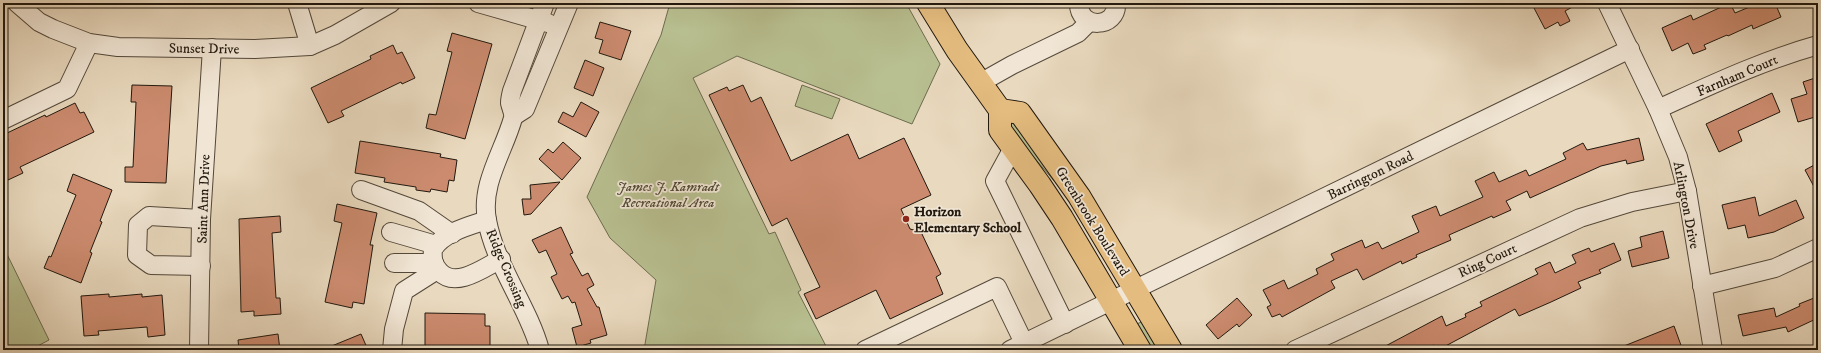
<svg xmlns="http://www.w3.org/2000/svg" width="1821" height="353" viewBox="0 0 1821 353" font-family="'IM FELL DW Pica',serif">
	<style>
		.green { fill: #b8bf90; stroke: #6c6c4f }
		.building { fill: #cc8b6f; stroke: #21180e }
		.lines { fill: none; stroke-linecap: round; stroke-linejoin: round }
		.minor-casing { stroke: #53483a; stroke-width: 20 }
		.major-casing { stroke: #21180e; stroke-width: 24 }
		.minor { stroke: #f1e6d5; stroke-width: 18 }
		.major { stroke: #e4bc7f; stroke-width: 22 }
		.poi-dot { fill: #8f2418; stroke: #f1e6d5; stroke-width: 1.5 }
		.labels { text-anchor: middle; stroke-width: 3.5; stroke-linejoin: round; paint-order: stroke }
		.street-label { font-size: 14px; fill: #21180e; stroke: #f1e6d5 }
		.park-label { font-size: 14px; font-style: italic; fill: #4e4a35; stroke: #f1e6d5 }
		.poi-label { font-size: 14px; font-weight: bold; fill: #21180e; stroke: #f1e6d5; text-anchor: start }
	</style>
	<rect width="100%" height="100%" fill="#e9d9be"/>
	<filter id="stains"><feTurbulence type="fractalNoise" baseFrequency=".005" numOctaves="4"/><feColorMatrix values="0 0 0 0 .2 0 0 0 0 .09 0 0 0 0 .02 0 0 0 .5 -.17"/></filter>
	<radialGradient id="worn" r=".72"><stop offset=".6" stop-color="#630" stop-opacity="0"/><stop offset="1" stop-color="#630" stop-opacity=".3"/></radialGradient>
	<g class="green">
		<polygon points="670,3 906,3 940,64 912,124 737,56 693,78 769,234 775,232 801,290 798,292 828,350 644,350 656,280 610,238 587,197 661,35"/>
		<polygon points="802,85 840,99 832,119 795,106"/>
		<polygon points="1014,121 1061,189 1007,126"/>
		<polygon points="3,246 49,340 30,350 3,350"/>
		<polygon points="1143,321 1160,350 1150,350 1135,325"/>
	</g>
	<g class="building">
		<polygon points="1543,3 1580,3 1565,11 1570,21 1560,26 1558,22 1545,29 1534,8"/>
		<polygon points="1730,3 1735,13 1759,3 1775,3 1781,17 1753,29 1752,25 1728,36 1727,35 1704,45 1706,49 1693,54 1688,43 1672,51 1662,28 1691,15 1693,20"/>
		<polygon points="600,22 631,31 621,60 599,53 603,40 595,38"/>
		<polygon points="452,33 492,44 465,139 426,128 429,114 436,115 452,52 447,51"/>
		<polygon points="393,45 397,54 402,52 415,78 402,84 401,82 341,111 344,116 328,123 311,88 371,59 370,56"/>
		<polygon points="585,60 604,68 593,96 574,88"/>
		<polygon points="1818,77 1818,119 1816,120 1815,117 1798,122 1791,99 1807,94 1803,82"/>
		<polygon points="132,85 172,86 166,183 125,182 125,167 133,167 136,102 131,102"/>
		<polygon points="743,85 751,102 761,97 791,161 848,134 859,159 904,138 931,195 901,209 910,229 921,232 941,274 936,277 943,294 890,319 876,290 816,319 804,294 820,287 787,218 772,226 709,95 727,87 729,91"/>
		<polygon points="1772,93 1780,112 1738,131 1742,141 1719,152 1706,124"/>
		<polygon points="581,102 599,112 586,137 558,122 563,112 573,117"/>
		<polygon points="75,103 80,113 84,112 94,132 20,167 23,173 8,180 3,169 3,142 8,140 5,134 45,115 46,117"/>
		<polygon points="1639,138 1644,160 1627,164 1626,160 1601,166 1530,198 1527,191 1506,201 1511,210 1493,218 1492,216 1449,235 1451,240 1416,255 1417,257 1402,264 1401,261 1363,280 1357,269 1331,281 1335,288 1282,317 1280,314 1272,317 1267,307 1271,305 1263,290 1284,280 1288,289 1318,274 1316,269 1334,260 1331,254 1362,240 1365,248 1378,242 1382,249 1419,232 1412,216 1436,206 1440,216 1483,197 1475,181 1494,172 1499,182 1526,170 1529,176 1566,159 1563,153 1583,143 1587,150"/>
		<polygon points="360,141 441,154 440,157 457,160 454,181 449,180 447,192 431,189 430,192 416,190 416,187 384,182 385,178 355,173"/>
		<polygon points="563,142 581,158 562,180 539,159 548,149 553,153"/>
		<polygon points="1818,163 1818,194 1805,170"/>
		<polygon points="73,174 112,190 100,221 102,222 90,252 92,253 81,283 44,268 49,256 51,257 76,195 67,191"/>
		<polygon points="560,182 531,214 524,215 522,199 531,199 530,185"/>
		<polygon points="1755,197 1759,216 1796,200 1804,218 1774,232 1748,238 1745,225 1728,229 1722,205"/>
		<polygon points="337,204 377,213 370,245 373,245 364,304 353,302 352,308 325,302 342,223 334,221"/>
		<polygon points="280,216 281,232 272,233 276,298 280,298 281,314 254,316 254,311 241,312 239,219"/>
		<polygon points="561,227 573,253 570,254 582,276 588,273 594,285 587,289 597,307 599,307 607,335 590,340 591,343 577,347 572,328 582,325 575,302 572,303 568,296 562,299 551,277 557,274 546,250 539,253 532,240"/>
		<polygon points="1663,231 1669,258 1632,267 1628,251 1642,247 1640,237"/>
		<polygon points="1614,243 1621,260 1599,270 1601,273 1578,282 1581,288 1551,302 1519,316 1515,309 1438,350 1436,350 1434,345 1425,350 1378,350 1442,316 1446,326 1466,317 1465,314 1482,306 1480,302 1538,274 1535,269 1550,262 1555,273 1576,263 1572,255 1589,248 1591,252"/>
		<polygon points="109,294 109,297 142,294 142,297 162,295 165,335 148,337 147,327 98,331 99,335 84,336 81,296"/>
		<polygon points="1237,298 1252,315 1239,327 1237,324 1218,339 1206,325"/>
		<polygon points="1814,298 1818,307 1818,318 1788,332 1786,327 1743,336 1738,315 1774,308 1776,317 1800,306 1799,304"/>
		<polygon points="425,313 485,314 485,326 490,326 490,350 473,350 473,349 425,350"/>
		<polygon points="1674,326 1682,348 1675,350 1614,350"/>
		<polygon points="278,334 280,350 239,350 238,340"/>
		<polygon points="361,334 368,350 322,350"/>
	</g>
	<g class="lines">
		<defs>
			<g id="minor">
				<polyline points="17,3 39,22 53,29 89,43 118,47 255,49 310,46 335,35 391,3"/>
				<polyline points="297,3 310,46"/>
				<polyline points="478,3 548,23"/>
				<path d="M1079,3C1078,30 1118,29 1116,3"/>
				<polyline points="1607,3 1658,109 1678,157 1687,191 1713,350"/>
				<polyline points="980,83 1012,65 1078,33 1089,22"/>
				<path d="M1658,109C1711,85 1761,61 1818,45"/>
				<polyline points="514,116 525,109 569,3"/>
				<polyline points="3,120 67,89 89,43"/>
				<polyline points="1013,148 995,181 1065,324"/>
				<polyline points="361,190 419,211 452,234"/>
				<polyline points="201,219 149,216 138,225 137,255 151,265 201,266"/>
				<path d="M487,220C469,226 444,232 433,249C432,258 433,265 440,272C456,289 485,267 501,259"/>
				<polyline points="391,232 436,245"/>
				<polyline points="394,263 434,263"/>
				<polyline points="1702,286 1775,268 1818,248"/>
				<polyline points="199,350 201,219 212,48"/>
				<polyline points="392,350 394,329 404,291 437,270"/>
				<path d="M540,350C528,306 495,265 487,220C480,184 504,151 513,118C514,113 511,108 510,103C510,99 511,95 512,91L545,3"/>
				<polyline points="865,350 997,287 1024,343"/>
				<polyline points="1010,350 1630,49"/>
				<polyline points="1295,350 1580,218 1632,202 1687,191"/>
			</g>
			<g id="major">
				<polyline points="928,3 957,50 1000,110 1000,130 1040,185 1062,218 1140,350"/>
				<polyline points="1000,110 1020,113 1079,196 1171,350"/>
			</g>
		</defs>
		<use href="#minor" class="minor-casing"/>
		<use href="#major" class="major-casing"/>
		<use href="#minor" class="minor"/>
		<use href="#major" class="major"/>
	</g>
	<circle class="poi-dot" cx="906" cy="219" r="4"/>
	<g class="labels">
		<g class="street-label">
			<text transform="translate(204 48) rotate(1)" y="5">Sunset Drive</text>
			<text transform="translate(1737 75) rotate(-23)" y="5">Farnham Court</text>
			<text transform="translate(1370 175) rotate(-26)" y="5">Barrington Road</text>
			<text transform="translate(203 199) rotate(-88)" y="5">Saint Ann Drive</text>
			<text transform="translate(1687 205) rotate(79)" y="5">Arlington Drive</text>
			<text transform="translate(1093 221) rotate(58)" y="5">Greenbrook Boulevard</text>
			<text transform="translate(1487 260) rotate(-25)" y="5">Ring Court</text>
			<text transform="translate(507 268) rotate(67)" y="5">Ridge Crossing</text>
		</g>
		<g class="park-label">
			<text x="668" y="191">James J. Kamradt<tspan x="668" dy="16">Recreational Area</tspan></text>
		</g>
		<g class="poi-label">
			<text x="914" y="216">Horizon<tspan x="914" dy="16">Elementary School</tspan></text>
		</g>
	</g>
	<rect width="1821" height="353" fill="none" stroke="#e9d9be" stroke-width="16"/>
	<rect x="4" y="4" width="1813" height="345" fill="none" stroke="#21180e" stroke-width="2"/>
	<rect x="8" y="8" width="1805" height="337" fill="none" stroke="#21180e"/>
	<rect width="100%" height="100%" filter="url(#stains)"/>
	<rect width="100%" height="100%" fill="url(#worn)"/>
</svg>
